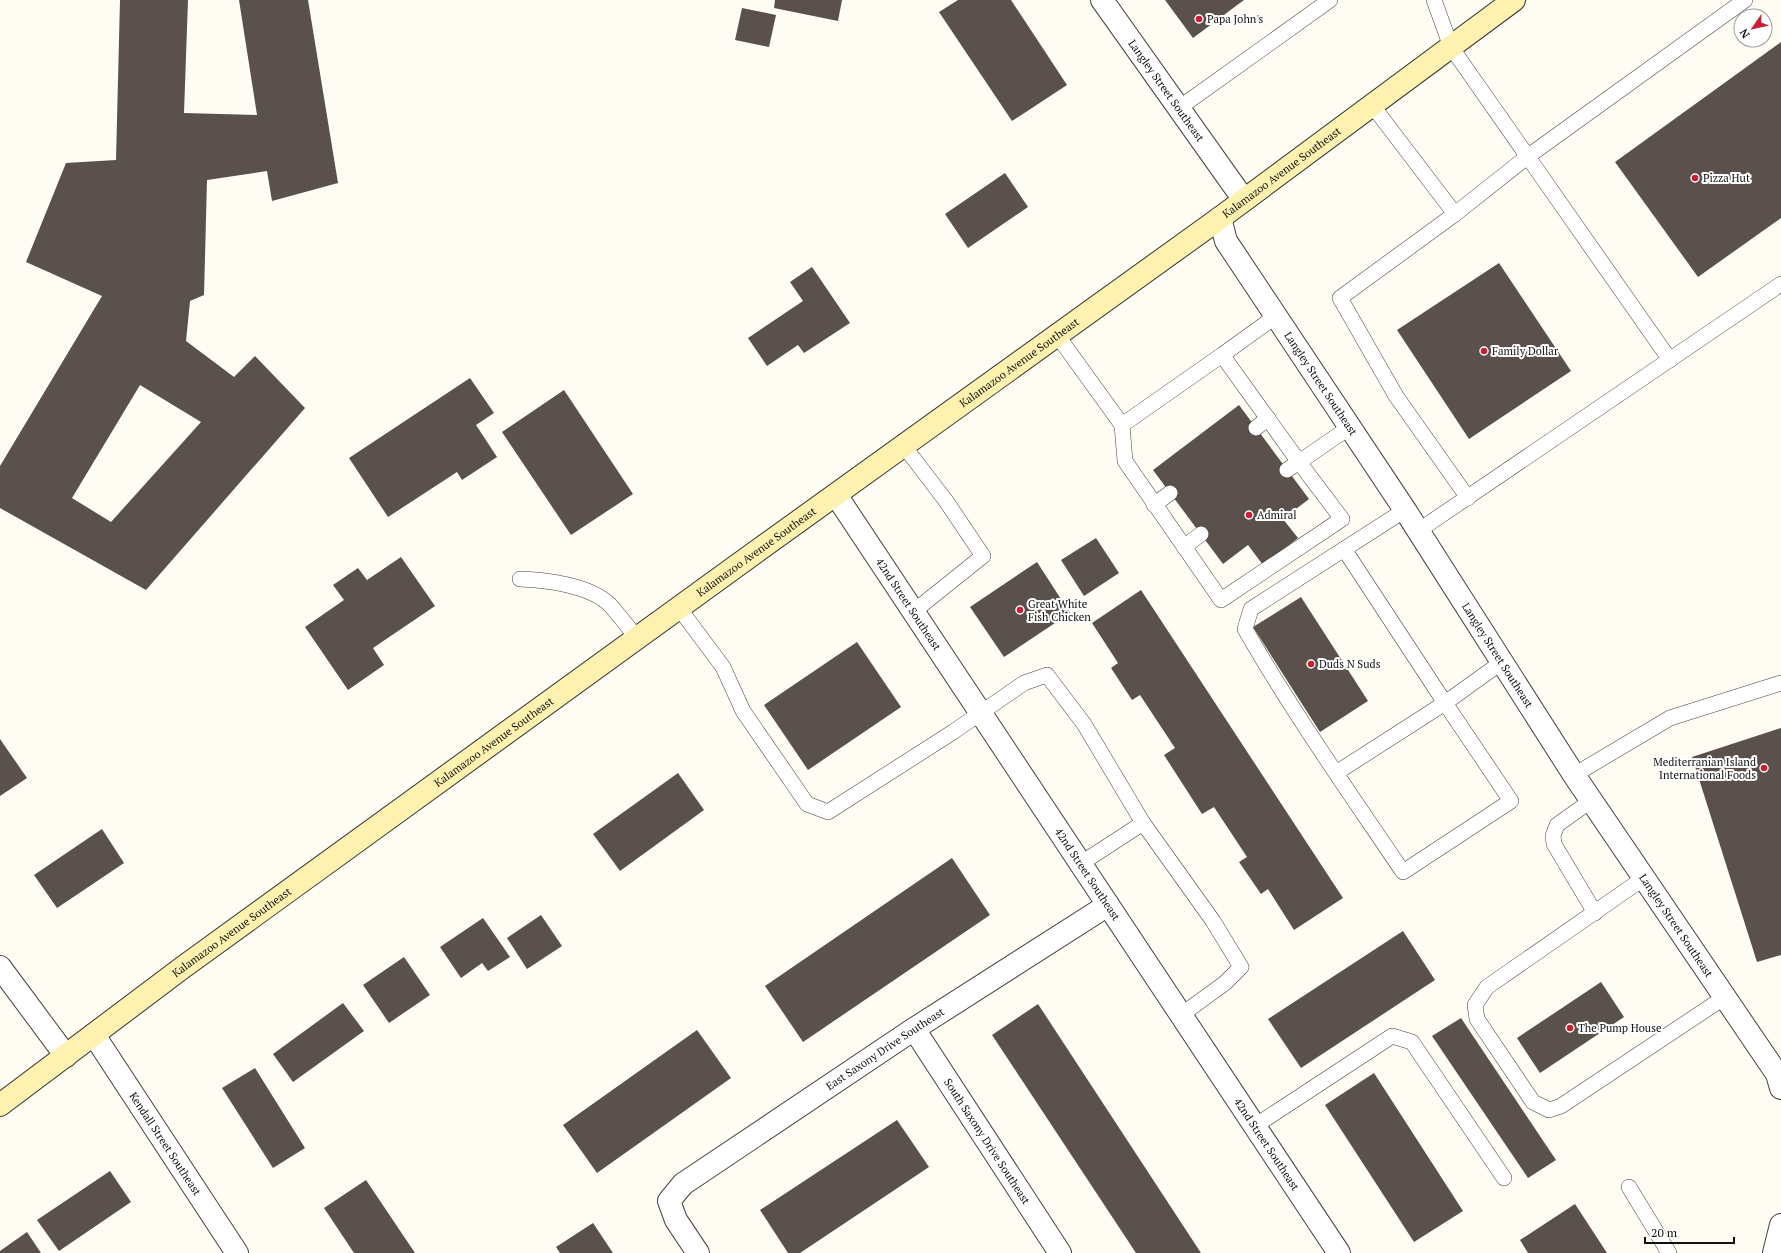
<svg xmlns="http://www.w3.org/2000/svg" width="1781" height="1253" viewBox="0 0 1781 1253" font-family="'PT Serif',serif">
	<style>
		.building { fill: #5a504c; fill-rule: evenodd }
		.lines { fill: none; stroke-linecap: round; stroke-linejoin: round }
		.service-casing { stroke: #434343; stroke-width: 16 }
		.minor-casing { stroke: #434343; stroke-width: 24 }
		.secondary-casing { stroke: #323232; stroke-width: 24 }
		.service { stroke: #fff; stroke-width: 15 }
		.minor { stroke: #fff; stroke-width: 22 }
		.secondary { stroke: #fff1af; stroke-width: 22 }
		.poi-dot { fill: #cb1e32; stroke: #fff; stroke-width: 1.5 }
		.labels { text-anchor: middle; stroke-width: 4; stroke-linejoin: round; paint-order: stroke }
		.poi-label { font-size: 11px; fill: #101010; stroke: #fff; text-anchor: start }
		.street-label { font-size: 11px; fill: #101010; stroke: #fff }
	</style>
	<rect width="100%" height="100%" fill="#fffcf4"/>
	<g class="building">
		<path d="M120,0H188L184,113L257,115L239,0H308L338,183L272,201L267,171L207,180L204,295L190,301L186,341L234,377L255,356L305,408L146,590L0,508V466L102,296L26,262L66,163L116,160ZM140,385L201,422L111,522L72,498Z"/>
		<polygon points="775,0 842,0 838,21 774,8"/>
		<polygon points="958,0 1011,0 1067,85 1012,121 939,12"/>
		<polygon points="1165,0 1244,0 1193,38"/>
		<polygon points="742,8 776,15 769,47 735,40"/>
		<polygon points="1781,42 1781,218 1698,277 1615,162"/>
		<polygon points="1005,173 1028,207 968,248 945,214"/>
		<polygon points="1499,263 1571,371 1469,439 1397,330"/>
		<polygon points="812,267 850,323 804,353 798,345 767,366 748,338 803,301 790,282"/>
		<polygon points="470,378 494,413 476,425 497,457 462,480 457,472 388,517 349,458"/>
		<polygon points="564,390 633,494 571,535 502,432"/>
		<polygon points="1239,405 1309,499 1283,519 1298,538 1263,565 1248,545 1223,564 1153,470"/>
		<polygon points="1096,538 1119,573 1084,596 1061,560"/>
		<polygon points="401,557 435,606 373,648 384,665 348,690 305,627 344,600 333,585 358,568 367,580"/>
		<polygon points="1037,562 1070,613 1004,657 970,607"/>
		<polygon points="1141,590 1343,898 1294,930 1268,889 1261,894 1239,862 1247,857 1214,807 1202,814 1164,755 1175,748 1140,695 1132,700 1111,668 1118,663 1092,623"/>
		<polygon points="1301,597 1368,701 1320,732 1253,627"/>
		<polygon points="857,642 901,707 808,770 764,705"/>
		<polygon points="1781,728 1781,955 1757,962 1692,757"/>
		<polygon points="0,739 27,778 0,796"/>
		<polygon points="678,773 704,810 620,871 593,834"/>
		<polygon points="102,829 124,863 57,908 34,875"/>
		<polygon points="952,858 990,915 803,1042 765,986"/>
		<polygon points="541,915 562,946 527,969 507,938"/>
		<polygon points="483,918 510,957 488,971 482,963 461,978 440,947"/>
		<polygon points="1403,931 1435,980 1301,1068 1268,1019"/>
		<polygon points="404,957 430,995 389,1023 363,985"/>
		<polygon points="1601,982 1624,1017 1540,1073 1517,1038"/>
		<polygon points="343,1003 364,1031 293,1082 273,1054"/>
		<polygon points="1038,1004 1201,1253 1136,1253 992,1035"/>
		<polygon points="1461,1018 1556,1160 1528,1178 1432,1036"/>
		<polygon points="697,1030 731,1078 597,1173 563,1125"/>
		<polygon points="255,1068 305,1148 273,1168 222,1088"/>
		<polygon points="1374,1073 1463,1211 1414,1242 1325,1105"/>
		<polygon points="897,1120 929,1167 800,1253 788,1253 760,1210"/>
		<polygon points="110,1171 131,1202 59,1251 37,1220"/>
		<polygon points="366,1180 415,1253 354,1253 324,1208"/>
		<polygon points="1575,1204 1607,1253 1528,1253 1520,1240"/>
		<polygon points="593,1223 613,1253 560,1253 556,1247"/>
		<polygon points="27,1232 41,1253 0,1253 0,1251"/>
	</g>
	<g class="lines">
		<defs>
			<g id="service">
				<polyline points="1434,0 1451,47 1670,360"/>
				<polyline points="1372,105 1455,214 1340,298 1396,396 1468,498"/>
				<polyline points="1179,108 1330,0"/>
				<polyline points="1455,214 1527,157 1745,0"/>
				<polyline points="1057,335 1122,425 1222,355 1299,462 1350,427"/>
				<polyline points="1222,355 1276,316"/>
				<polyline points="1122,425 1125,461 1221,600 1342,519 1299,462 1287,470"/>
				<polyline points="1256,428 1268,418"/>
				<polyline points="904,446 946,501 983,556 913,612"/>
				<polyline points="1154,505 1170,493"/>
				<path d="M1405,510L1251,609L1245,629C1293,713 1349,792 1403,872L1511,801L1445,703L1502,662"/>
				<polyline points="1418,531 1781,284"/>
				<polyline points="1184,547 1201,534"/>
				<path d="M520,579C546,580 590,585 610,605C619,615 628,627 637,638"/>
				<polyline points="679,608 723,667 743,711 807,804 828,812 953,732 1024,683 1047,675 1084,724 1143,823 1213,921 1241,967 1225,983 1181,1015"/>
				<polyline points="1336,773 1445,703 1344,549"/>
				<polyline points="1574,775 1670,718 1781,683"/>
				<polyline points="1592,800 1557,825 1553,836 1554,844 1595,913"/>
				<polyline points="1080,864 1143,823"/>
				<polyline points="1644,878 1487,987 1475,1005 1477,1019 1533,1102 1549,1110 1561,1106 1725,997"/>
				<polyline points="1255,1126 1392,1036 1412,1042 1504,1178"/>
				<polyline points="1629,1187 1669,1253"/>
			</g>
			<g id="minor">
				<path id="s1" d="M1102,0L1244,200"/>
				<path id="s2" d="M1220,218L1226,241L1405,510L1574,775L1777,1074L1781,1088"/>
				<path id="s3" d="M836,495L1339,1253"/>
				<polyline points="0,967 66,1056"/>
				<path id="s4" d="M914,1029L1060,1253"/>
				<path id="s5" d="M94,1035L237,1253"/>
				<path id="s6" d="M698,1253L676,1220L669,1201L683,1184L914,1029L1108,905"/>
				<polyline points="1774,1253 1781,1225"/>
			</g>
			<g id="secondary">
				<path id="s7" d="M0,1105L182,968L753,554L1220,218L1514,0"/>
			</g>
		</defs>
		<use href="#service" class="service-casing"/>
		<use href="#minor" class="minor-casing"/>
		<use href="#secondary" class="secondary-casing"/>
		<use href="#service" class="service"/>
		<use href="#minor" class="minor"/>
		<use href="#secondary" class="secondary"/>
	</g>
	<g class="poi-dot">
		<circle cx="1199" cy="19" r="4"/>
		<circle cx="1695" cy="178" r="4"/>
		<circle cx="1484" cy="351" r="4"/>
		<circle cx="1249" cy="515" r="4"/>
		<circle cx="1020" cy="610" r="4"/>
		<circle cx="1311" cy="664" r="4"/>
		<circle cx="1764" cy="768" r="4"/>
		<circle cx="1570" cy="1028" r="4"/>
	</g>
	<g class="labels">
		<g class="poi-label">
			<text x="1207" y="23">Papa John's</text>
			<text x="1703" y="182">Pizza Hut</text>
			<text x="1492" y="355">Family Dollar</text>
			<text x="1257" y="519">Admiral</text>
			<text x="1028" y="608">Great White<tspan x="1028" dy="13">Fish Chicken</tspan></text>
			<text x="1319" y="668">Duds N Suds</text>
			<text x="1756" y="766" text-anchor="end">Mediterranian Island<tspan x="1756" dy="13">International Foods</tspan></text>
			<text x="1578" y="1032">The Pump House</text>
		</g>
		<g class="street-label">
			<text dy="4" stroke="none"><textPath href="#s1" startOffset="111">Langley Street Southeast</textPath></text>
			<text dy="4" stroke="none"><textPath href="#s7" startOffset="1585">Kalamazoo Avenue Southeast</textPath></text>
			<text dy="4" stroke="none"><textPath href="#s7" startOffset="1261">Kalamazoo Avenue Southeast</textPath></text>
			<text dy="4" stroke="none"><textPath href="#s2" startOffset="195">Langley Street Southeast</textPath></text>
			<text dy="4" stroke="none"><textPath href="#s7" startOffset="937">Kalamazoo Avenue Southeast</textPath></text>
			<text dy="4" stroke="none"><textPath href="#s3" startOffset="131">42nd Street Southeast</textPath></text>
			<text dy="4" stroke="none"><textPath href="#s2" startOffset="519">Langley Street Southeast</textPath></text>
			<text dy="4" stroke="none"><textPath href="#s7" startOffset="613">Kalamazoo Avenue Southeast</textPath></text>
			<text dy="4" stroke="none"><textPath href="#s3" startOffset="455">42nd Street Southeast</textPath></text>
			<text dy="4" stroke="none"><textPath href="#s2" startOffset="843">Langley Street Southeast</textPath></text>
			<text dy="4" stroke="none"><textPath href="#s7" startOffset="289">Kalamazoo Avenue Southeast</textPath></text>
			<text dy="4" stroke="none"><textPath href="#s6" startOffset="325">East Saxony Drive Southeast</textPath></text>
			<text dy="4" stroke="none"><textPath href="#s4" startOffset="134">South Saxony Drive Southeast</textPath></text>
			<text dy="4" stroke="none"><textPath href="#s5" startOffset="130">Kendall Street Southeast</textPath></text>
			<text dy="4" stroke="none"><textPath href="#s3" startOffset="779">42nd Street Southeast</textPath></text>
		</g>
	</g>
	<g transform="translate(1753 28) rotate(236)"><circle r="19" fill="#ffffff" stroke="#9f9f9f"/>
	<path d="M0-3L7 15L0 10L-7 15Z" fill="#cb1e32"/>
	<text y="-6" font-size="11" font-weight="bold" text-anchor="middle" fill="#101010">N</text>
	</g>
	<path d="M1645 1237v6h89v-6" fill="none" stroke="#101010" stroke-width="2"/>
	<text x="1651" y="1237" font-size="12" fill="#101010" stroke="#ffffff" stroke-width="3" paint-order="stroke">20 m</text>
</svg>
